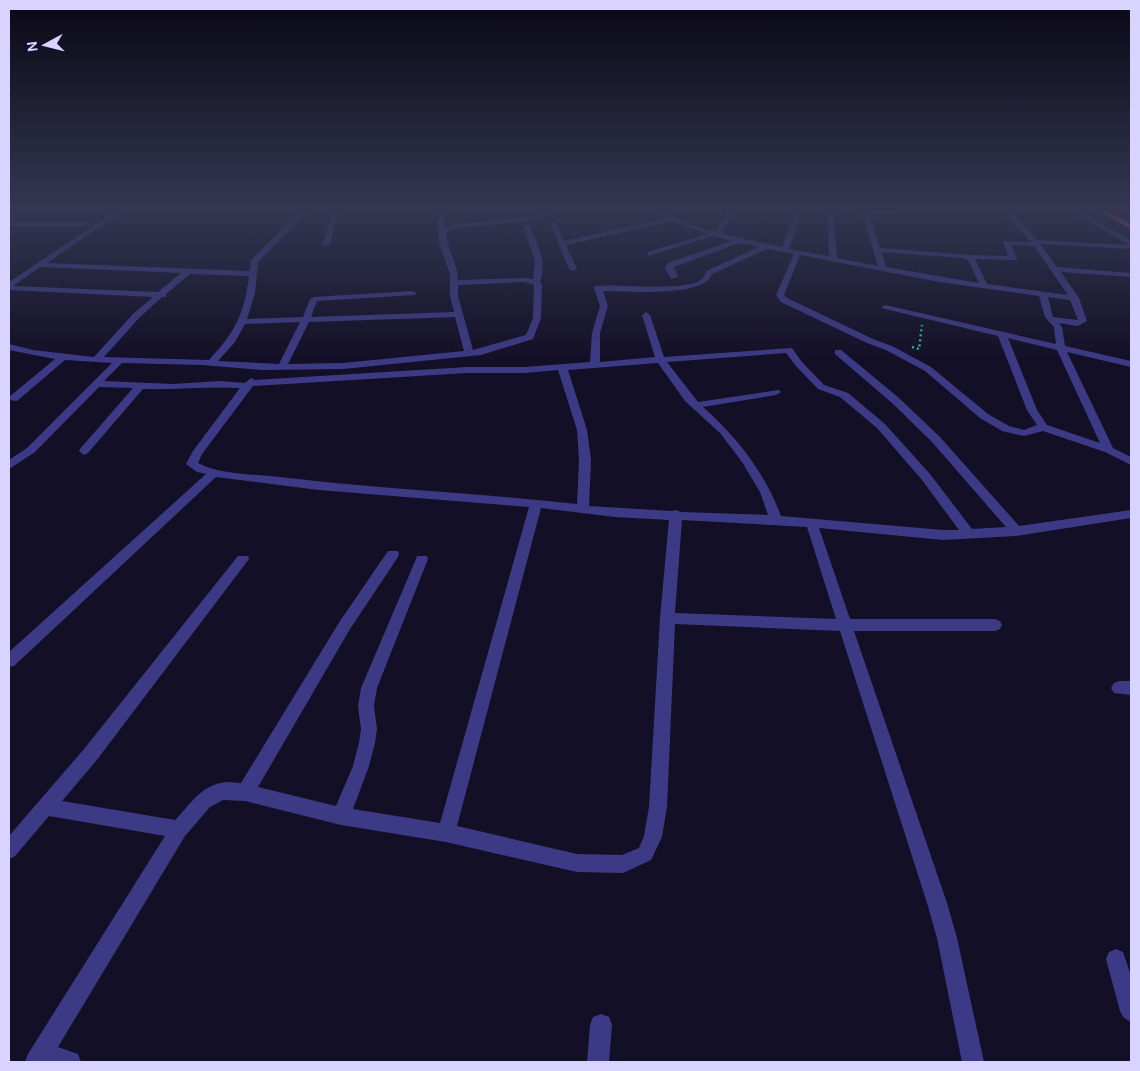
<svg xmlns="http://www.w3.org/2000/svg" width="1140" height="1071" viewBox="0 0 1140 1071" font-family="'DM Sans',sans-serif">
	<style>
		.lines { fill: none; stroke-linecap: round; stroke-linejoin: round }
		.path { stroke: #2fb8b0; stroke-width: 2.5; stroke-dasharray: 2 3; stroke-linecap: butt }
		.minor { fill: #3d3a85; fill-rule: evenodd }
		.highway { fill: #ff4fa3; fill-rule: evenodd }
	</style>
	<rect width="100%" height="100%" fill="#130f26"/>
	<g class="lines">
		<polyline class="path" points="912,347 919,349 922,325"/>
		<g class="minor">
			<path d="M117,210H124L47,263L250,271L251,260L301,210H308L258,262L255,293L247,319L303,317L310,299L314,297L412,291L416,293L415,295L317,301L311,317L454,312L450,296V274L439,243L437,210H443L445,228L455,224L537,216L543,212L542,210H548L549,213L539,220L456,228L446,233C447,249 458,264 458,280L524,278L533,279L535,261L523,225L528,224C538,241 547,262 540,282L542,285L541,318L533,339L481,355L343,369L262,370L202,365L122,363L104,381L173,384L220,381L245,383L251,378L255,380L467,367H525L590,362L592,333L600,306L594,288L595,286C616,283 691,293 703,278C705,276 705,274 706,271L759,247L739,243L674,267L678,277L671,279L665,268L668,263L731,241L714,236L648,256V252L707,234L673,221L566,245L577,269L573,271L569,269L550,223L553,221L556,223L564,241L667,218L652,210H660L689,224L716,232L728,210H734L722,234L782,247L796,210H802L789,249L829,256L827,210H833L837,258L878,266L862,212L858,210H899L896,213L869,212L880,248L969,255L1008,256L1003,241L1031,242L1002,210H1009L1037,240L1129,245L1069,210H1077L1131,240V249L1040,244L1057,267L1131,273V277L1061,272L1079,298L1087,321L1078,326L1059,323L1062,327L1065,346L1131,361V367L1067,352L1113,448L1131,457V465L1105,452L1043,431L1024,436L1002,431L980,418L925,371L886,350L867,343L781,302L776,295L794,254L767,249L712,274C705,298 625,291 603,291L608,306L600,333V362L655,357L642,315L646,312L650,315L664,357L792,348L802,362L824,385L848,393L885,424L930,474L972,529L1006,527L932,442L892,403L835,354V350H841L899,398L940,437L1019,526L1131,510V518L1016,536L943,540L819,528L850,619H995L1000,621L1002,625L1000,629L995,631H854L947,903L957,938L984,1062H962L937,938L927,903L840,631L675,624L667,807L662,837L651,860L623,873L577,872L446,842L341,825L245,801L223,800L210,807L185,836L58,1047L78,1054L81,1062H25L28,1054L165,836L49,816L15,856L9,859V836L84,749L238,556H248L249,559L96,761L62,801L175,820C188,807 201,786 221,783C227,781 234,783 241,783L340,621L388,551H398L399,554L398,557L350,629L258,787L336,806L353,766L359,743L361,729L358,706L361,688L416,559L417,556H427L428,559L377,688L374,706L377,729L375,743L369,766L353,809L440,823L529,507L319,490L216,477L14,666L9,667V652L206,474L197,472L186,464L193,451L240,388C208,386 176,390 143,389L88,453L84,455L79,451L80,449L133,388L99,387L35,452L9,469V460L27,448L112,363L65,360L17,401L9,400V397L55,359L9,350V344L33,350L94,357L133,314L153,297L9,290V282ZM1011,245L1034,246L1068,295L987,284L975,259L1016,260L1017,258ZM882,252L963,258L968,260L979,283L886,267ZM800,255L939,282L1039,296L1045,317L1054,327L1056,344L885,305L881,308L998,336L1027,410L1037,425L1024,430L1009,426L988,414L931,367L892,346L873,339L787,298L784,295ZM40,267L181,273L158,292L13,286ZM190,274L249,276C244,315 235,332 209,360L104,357L139,318L162,297H166V294ZM524,282L534,285L533,318L526,335L473,350L458,296V285ZM1048,297L1070,300L1078,320L1053,317ZM455,317L464,351L343,363L288,364L309,322ZM300,322L279,364L218,361L235,342L245,324ZM1008,338L1057,350L1100,443L1047,425L1037,410ZM786,353L796,366L818,389L840,397L877,428L922,480L959,530H943L781,516C765,473 737,437 703,407L776,395L781,392L779,390L698,402L667,362ZM658,363L685,401L720,433L742,462L760,492L768,515L681,512L676,510L672,511L589,506L591,460L587,430L568,370ZM558,370L577,430L579,460L577,504C479,493 379,489 280,477C254,474 221,475 198,463L202,454L253,386L467,373H525ZM541,508L615,517L669,520L660,618L649,807L644,836L639,848L622,855L577,854L457,826ZM682,520L807,527L836,619L675,613Z"/>
			<polygon points="333,210 339,210 330,244 326,246 322,244"/>
			<polygon points="614,210 622,210 617,213"/>
			<polygon points="1123,210 1131,210 1131,215"/>
			<polygon points="9,222 88,222 91,224 88,226 9,226"/>
			<polygon points="1119,681 1131,681 1131,695 1114,693 1111,688 1114,683"/>
			<polygon points="1116,949 1123,952 1131,976 1131,1022 1124,1018 1120,1011 1106,959 1109,952"/>
			<polygon points="601,1014 609,1017 612,1025 609,1062 587,1062 590,1025 593,1017"/>
		</g>
		<polygon class="highway" points="1096,210 1106,210 1131,224 1131,229"/>
	</g>
	<linearGradient id="sky" x2="0" y2="1"><stop stop-color="#0a0815"/><stop offset="0.58" stop-color="#333752"/><stop offset="1" stop-color="#333752" stop-opacity="0"/></linearGradient>
	<rect width="1140" height="360" fill="url(#sky)"/>
	<rect width="1140" height="1071" fill="none" stroke="#d9d4ff" stroke-width="20"/>
	<g transform="translate(45 45) rotate(263)" stroke="#130f26" stroke-width="4" paint-order="stroke">
	<path d="M0-4L9 19L0 12L-9 19Z" fill="#d9d4ff"/>
	<text y="-8" font-size="14" font-weight="bold" text-anchor="middle" fill="#d9d4ff">N</text>
	</g>
</svg>
